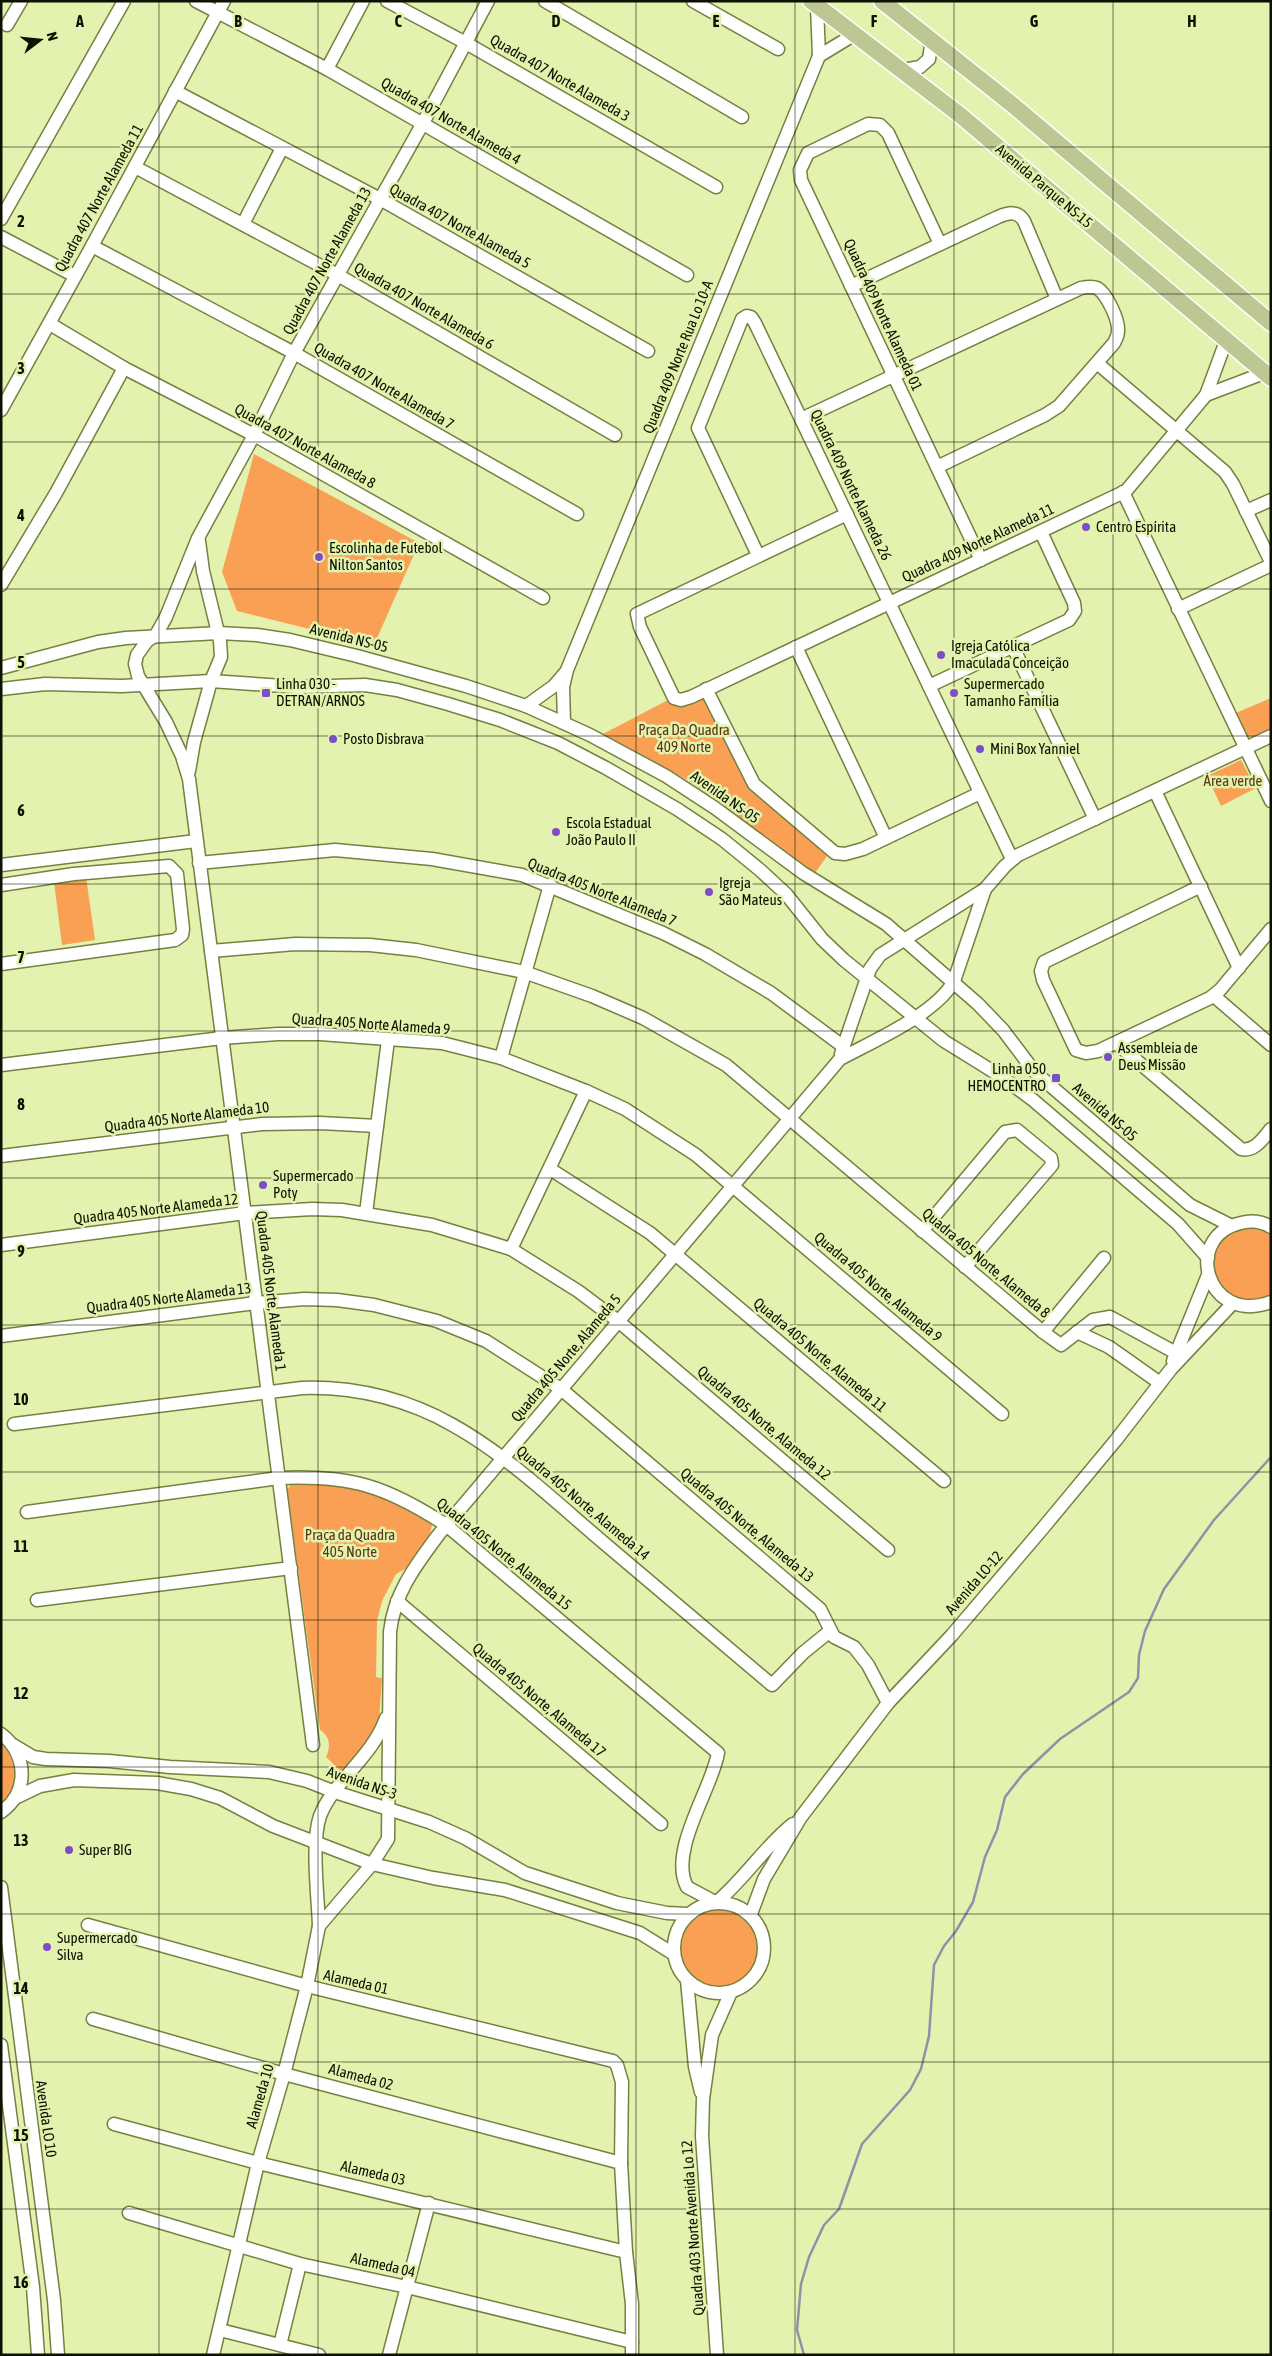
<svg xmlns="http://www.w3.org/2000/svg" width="1272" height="2356" viewBox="0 0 1272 2356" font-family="'Asap Condensed',sans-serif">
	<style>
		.green { fill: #faa054 }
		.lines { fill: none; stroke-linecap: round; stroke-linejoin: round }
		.stream { stroke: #968ea7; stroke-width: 2.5 }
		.minor-casing { stroke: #748141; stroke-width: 15 }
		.major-casing { stroke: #fff; stroke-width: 19 }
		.minor { stroke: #fff; stroke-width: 12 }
		.major { stroke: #bdc794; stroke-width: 16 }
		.grid { fill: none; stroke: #0d1100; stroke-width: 1; stroke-opacity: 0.55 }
		.poi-dot { fill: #7d4dc5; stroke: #e3f2ae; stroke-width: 2 }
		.labels { text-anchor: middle; stroke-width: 5; stroke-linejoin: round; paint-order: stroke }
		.street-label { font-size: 15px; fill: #0d1100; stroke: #e3f2ae }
		.poi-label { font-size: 15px; fill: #0d1100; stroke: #e3f2ae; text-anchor: start }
		.park-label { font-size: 15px; fill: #5c3512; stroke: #e3f2ae }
		.grid-label { font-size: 16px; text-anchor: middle; font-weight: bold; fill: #0d1100; stroke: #e3f2ae; stroke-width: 5; stroke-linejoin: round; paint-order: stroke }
	</style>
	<rect width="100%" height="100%" fill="#e3f2ae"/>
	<g class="green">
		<polygon points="254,454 419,543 374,645 237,611 222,572"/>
		<polygon points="701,698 705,700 749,787 827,856 815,873 689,781 603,734 668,700"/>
		<polygon points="1271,698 1271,730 1255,738 1247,736 1236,713"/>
		<polygon points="1241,760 1256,788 1221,806 1207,776"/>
		<polygon points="86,877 95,940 62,945 54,882"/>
		<polygon points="1250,1225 1271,1231 1271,1296 1250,1303 1227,1295 1213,1275 1213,1251 1227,1232"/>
		<path d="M293,1483L341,1484L390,1499L429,1522L432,1525L430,1534L407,1568L396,1574L382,1601L377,1621L376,1677L382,1678L379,1720L369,1740L342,1772L326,1757C331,1747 330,1736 320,1730L287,1489Z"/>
		<path d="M1,1742C20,1761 20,1786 1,1804Z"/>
		<circle cx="719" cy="1948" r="41"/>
	</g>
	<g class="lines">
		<polyline class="stream" points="804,2355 797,2330 801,2284 809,2257 824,2225 839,2209 862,2144 910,2090 921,2069 929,2036 934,1965 944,1946 956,1931 973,1902 985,1857 997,1830 1005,1797 1023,1774 1060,1739 1129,1692 1138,1678 1139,1655 1145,1631 1164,1589 1214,1520 1271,1457"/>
		<defs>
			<g id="minor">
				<polyline points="196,1 327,69 687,275"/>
				<polyline points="387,1 466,43 716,187"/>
				<polyline points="545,1 742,117"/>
				<polyline points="693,1 778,49"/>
				<polyline points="7,25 21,1"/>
				<polyline points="819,56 855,34"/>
				<polyline points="327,69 363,1"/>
				<polyline points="903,70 920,67 929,59 931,46 926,35"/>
				<polyline points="175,91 380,199 648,351"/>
				<polyline points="135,167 336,274 615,435"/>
				<polyline points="1,219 124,1"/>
				<polyline points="243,224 282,148"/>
				<polyline points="1,237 75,276"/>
				<polyline points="940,244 888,133 880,125 868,124 808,153 800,170 801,180 981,560"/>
				<polyline points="92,246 294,353 577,514"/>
				<path d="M851,286L998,217C1008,213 1017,210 1024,221L1057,299"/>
				<polyline points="50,324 124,368 254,435 543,598"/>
				<polyline points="1097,363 1225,472 1233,484 1271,562"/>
				<polyline points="1206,395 1264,373"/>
				<polyline points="1,410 92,246 224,1"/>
				<path d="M801,419L1081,288C1086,287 1092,286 1097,288C1107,294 1119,320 1118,331C1118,336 1116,339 1114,343L1059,406L1045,415L937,467"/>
				<polyline points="1123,492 1271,801"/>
				<polyline points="1246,511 1271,500"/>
				<polyline points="847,514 637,614 640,627 674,698 681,700 691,697 1126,491 1206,395 1226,341"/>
				<polyline points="758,555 698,428 742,319 747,316 751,317 755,323 1012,859"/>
				<polyline points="1,585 56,493 124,368"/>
				<polyline points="1178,609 1271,565"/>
				<polyline points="796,647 886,838"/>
				<polyline points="1013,647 1095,819"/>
				<polyline points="1,668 98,642 126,638 219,633 257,635 290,640 357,656 466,686 526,706 590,735 666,776 715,808 803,873 886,924 978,1004 1003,1030 1034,1071 1045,1081 1190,1205 1230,1225"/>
				<polyline points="929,686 1069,620 1075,611 1074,603 1041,532"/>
				<polyline points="1,689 45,684 122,686 211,681 297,687 365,685 397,690 448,704 500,720 558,743 606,768 677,809 722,839 760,870 786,894 822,939 844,960 944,1041 1002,1077 1033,1100 1178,1224 1208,1258"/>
				<polyline points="706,689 754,784 835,853 845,854 863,849 980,793"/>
				<polyline points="526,706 554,686 566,672"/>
				<polyline points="564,723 563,687 567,670 819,56 817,6"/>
				<polyline points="189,771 194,742 211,681 221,657 220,641 203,571 199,541"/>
				<polyline points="1155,791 1239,968"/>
				<polyline points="199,863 335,850 432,859 522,875 663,933 705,954 771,993 844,1047"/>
				<polyline points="1,865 196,841"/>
				<polyline points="1,885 74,874 169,866 177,874 183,929 182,935 175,940 1,964"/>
				<polyline points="1201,886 1044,962 1041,971 1043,980 1076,1050 1086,1053 1098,1051 1210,998 1220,990 1271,929"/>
				<polyline points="211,951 295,944 370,945 416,950 524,972 592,996 643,1018 726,1065 1043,1332 1061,1345 1093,1320 1110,1317 1176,1353"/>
				<polyline points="1214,996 1271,1045"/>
				<path d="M1116,1043L1241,1149C1255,1152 1263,1138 1271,1129"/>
				<polyline points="841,1054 870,969 880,955 985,889 1005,866 1018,855 1271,736"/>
				<polyline points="501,1058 550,885"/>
				<polyline points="1,1065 222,1038 278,1034 320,1034 442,1043 501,1058 586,1091 625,1109 696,1155 1002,1414"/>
				<polyline points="1,1156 262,1124 320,1123 377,1126"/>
				<polyline points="550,1169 650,1233 944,1481"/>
				<polyline points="366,1213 388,1040"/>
				<path d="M1271,1227C1261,1221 1252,1220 1241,1223C1182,1236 1206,1326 1271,1302"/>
				<polyline points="922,1231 1005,1132 1017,1130 1051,1158 1052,1165 965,1267"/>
				<polyline points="1,1245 245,1213 312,1209 342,1210 432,1225 511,1249 578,1291 618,1321 888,1550"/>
				<polyline points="511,1249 586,1091"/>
				<polyline points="1043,1332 1104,1258"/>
				<polyline points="1077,1332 1109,1347 1160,1383"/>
				<polyline points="1,1336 256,1303 304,1299 337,1300 374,1305 437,1321 486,1341 561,1389 820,1609 834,1637 854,1647 868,1665 888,1703"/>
				<polyline points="1173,1361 1208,1275"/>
				<path d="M14,1424L302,1388C436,1384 510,1463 604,1543C660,1590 716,1638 772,1685L803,1653L830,1631"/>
				<path d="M27,1512L279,1478C351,1475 386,1486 446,1525L718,1753C712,1789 668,1851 687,1887L715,1902"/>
				<polyline points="37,1600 291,1568"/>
				<polyline points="397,1601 661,1824"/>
				<path d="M1,1734C28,1754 29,1793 1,1812"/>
				<polyline points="13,1745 33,1757 46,1759 109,1761 170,1767 269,1772 307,1781 335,1792 429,1822 465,1838 525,1873 617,1903 667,1913 687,1914"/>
				<polyline points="313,1745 189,779 182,756 166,722 138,676 135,664 137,655 147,641 156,635 166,617 198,538 254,435 294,353 423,123 488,1"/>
				<polyline points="15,1798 40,1786 74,1780 157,1783 191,1789 220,1798 273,1826 372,1864 433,1878 505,1890 640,1933 672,1953"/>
				<polyline points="1,1887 54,2300 58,2355"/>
				<path d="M718,1901C746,1877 764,1847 793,1824"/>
				<circle cx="719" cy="1948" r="45"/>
				<polyline points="751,1914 764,1879 801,1817 888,1703 952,1635 1043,1528 1116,1440 1171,1369 1233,1303"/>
				<polyline points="88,1925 307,1986 613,2061 617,2065 622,2082 621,2163 626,2252 632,2304 632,2355"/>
				<path d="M319,1926C318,1897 311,1842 320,1816C334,1780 372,1758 386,1718"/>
				<polyline points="687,1980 695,2067 701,2092"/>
				<polyline points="93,2019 284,2074 621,2163"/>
				<polyline points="1,2045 33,2287 38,2355"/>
				<polyline points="114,2124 258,2163 626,2252"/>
				<polyline points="129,2213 300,2264 407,2287 632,2342"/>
				<polyline points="220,2330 319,2355"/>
				<polyline points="280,2345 300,2264"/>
				<path d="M213,2355L258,2163L284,2074L307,1986L319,1926L372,1864L388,1839L390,1632C394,1593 416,1565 439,1534L840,1059C873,1041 936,1014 954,981L985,889"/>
				<polyline points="389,2355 429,2203"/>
				<polyline points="717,2355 702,2136 703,2099 712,2035 731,1992"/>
			</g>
			<g id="major">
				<polyline points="811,1 960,115 1271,378"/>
				<polyline points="882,1 1014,106 1271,323"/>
			</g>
		</defs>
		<use href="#minor" class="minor-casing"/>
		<use href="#major" class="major-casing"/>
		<use href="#minor" class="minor"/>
		<use href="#major" class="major"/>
	</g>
	<path class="grid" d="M159,1V2355M318,1V2355M477,1V2355M636,1V2355M795,1V2355M954,1V2355M1113,1V2355M1,147H1271M1,294H1271M1,442H1271M1,589H1271M1,736H1271M1,884H1271M1,1031H1271M1,1178H1271M1,1325H1271M1,1472H1271M1,1620H1271M1,1767H1271M1,1914H1271M1,2062H1271M1,2209H1271"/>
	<g class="poi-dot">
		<circle cx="1086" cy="527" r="5"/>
		<circle cx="319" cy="557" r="5"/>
		<circle cx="941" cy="655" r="5"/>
		<rect x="261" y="688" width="10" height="10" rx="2.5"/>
		<circle cx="954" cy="693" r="5"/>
		<circle cx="333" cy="739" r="5"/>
		<circle cx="980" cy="749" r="5"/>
		<circle cx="556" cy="832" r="5"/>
		<circle cx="709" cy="892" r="5"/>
		<circle cx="1108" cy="1057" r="5"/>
		<rect x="1051" y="1073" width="10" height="10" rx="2.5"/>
		<circle cx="263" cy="1185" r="5"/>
		<circle cx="69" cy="1850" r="5"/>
		<circle cx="47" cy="1947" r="5"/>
	</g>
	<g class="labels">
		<g class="street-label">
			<text transform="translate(560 78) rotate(30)" y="5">Quadra 407 Norte Alameda 3</text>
			<text transform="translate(451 121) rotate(30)" y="5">Quadra 407 Norte Alameda 4</text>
			<text transform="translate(1044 186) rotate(40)" y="5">Avenida Parque NS-15</text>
			<text transform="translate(99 198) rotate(-61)" y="5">Quadra 407 Norte Alameda 11</text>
			<text transform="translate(460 226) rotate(29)" y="5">Quadra 407 Norte Alameda 5</text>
			<text transform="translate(327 261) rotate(-61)" y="5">Quadra 407 Norte Alameda 13</text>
			<text transform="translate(424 306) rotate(30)" y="5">Quadra 407 Norte Alameda 6</text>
			<text transform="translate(883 315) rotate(65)" y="5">Quadra 409 Norte Alameda 01</text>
			<text transform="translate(678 357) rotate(-68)" y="5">Quadra 409 Norte Rua Lo 10-A</text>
			<text transform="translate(384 386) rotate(30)" y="5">Quadra 407 Norte Alameda 7</text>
			<text transform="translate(305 446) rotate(29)" y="5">Quadra 407 Norte Alameda 8</text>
			<text transform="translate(851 485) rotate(64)" y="5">Quadra 409 Norte Alameda 26</text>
			<text transform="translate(978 543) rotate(-25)" y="5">Quadra 409 Norte Alameda 11</text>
			<text transform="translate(349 638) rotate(14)" y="5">Avenida NS-05</text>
			<text transform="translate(725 797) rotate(35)" y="5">Avenida NS-05</text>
			<text transform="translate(602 892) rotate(22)" y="5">Quadra 405 Norte Alameda 7</text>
			<text transform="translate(371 1024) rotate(4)" y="5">Quadra 405 Norte Alameda 9</text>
			<text transform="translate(1105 1112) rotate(41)" y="5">Avenida NS-05</text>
			<text transform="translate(187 1117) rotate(-7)" y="5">Quadra 405 Norte Alameda 10</text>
			<text transform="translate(156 1209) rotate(-7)" y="5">Quadra 405 Norte Alameda 12</text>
			<text transform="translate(986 1263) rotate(40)" y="5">Quadra 405 Norte, Alameda 8</text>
			<text transform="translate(878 1287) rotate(40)" y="5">Quadra 405 Norte, Alameda 9</text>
			<text transform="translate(271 1291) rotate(83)" y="5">Quadra 405 Norte, Alameda 1</text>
			<text transform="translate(169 1298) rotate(-7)" y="5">Quadra 405 Norte Alameda 13</text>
			<text transform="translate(820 1355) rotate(40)" y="5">Quadra 405 Norte, Alameda 11</text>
			<text transform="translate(566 1358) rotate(-50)" y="5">Quadra 405 Norte, Alameda 5</text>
			<text transform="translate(764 1423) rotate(40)" y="5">Quadra 405 Norte, Alameda 12</text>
			<text transform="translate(583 1503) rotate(40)" y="5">Quadra 405 Norte, Alameda 14</text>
			<text transform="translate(747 1525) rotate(40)" y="5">Quadra 405 Norte, Alameda 13</text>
			<text transform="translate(504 1554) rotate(39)" y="5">Quadra 405 Norte, Alameda 15</text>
			<text transform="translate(974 1583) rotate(-49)" y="5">Avenida LO-12</text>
			<text transform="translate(539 1700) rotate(40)" y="5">Quadra 405 Norte, Alameda 17</text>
			<text transform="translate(362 1783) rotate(19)" y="5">Avenida NS-3</text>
			<text transform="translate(356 1982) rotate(13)" y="5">Alameda 01</text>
			<text transform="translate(361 2077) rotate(15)" y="5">Alameda 02</text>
			<text transform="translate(260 2096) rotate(-74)" y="5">Alameda 10</text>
			<text transform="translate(46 2119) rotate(82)" y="5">Avenida LO 10</text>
			<text transform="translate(373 2173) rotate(13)" y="5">Alameda 03</text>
			<text transform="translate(693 2228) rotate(-94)" y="5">Quadra 403 Norte Avenida Lo 12</text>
			<text transform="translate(383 2265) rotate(13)" y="5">Alameda 04</text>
		</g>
		<g class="poi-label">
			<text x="1096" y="532">Centro Espírita</text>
			<text x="329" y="553">Escolinha de Futebol<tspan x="329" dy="17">Nilton Santos</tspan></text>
			<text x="951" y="651">Igreja Católica<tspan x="951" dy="17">Imaculada Conceição</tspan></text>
			<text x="276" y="689">Linha 030 -<tspan x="276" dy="17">DETRAN/ARNOS</tspan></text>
			<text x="964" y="689">Supermercado<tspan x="964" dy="17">Tamanho Família</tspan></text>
			<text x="343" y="744">Posto Disbrava</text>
			<text x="990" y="754">Mini Box Yanniel</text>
			<text x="566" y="828">Escola Estadual<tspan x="566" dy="17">João Paulo II</tspan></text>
			<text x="719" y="888">Igreja<tspan x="719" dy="17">São Mateus</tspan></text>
			<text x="1118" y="1053">Assembleia de<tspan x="1118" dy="17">Deus Missão</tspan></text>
			<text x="1046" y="1074" text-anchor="end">Linha 050<tspan x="1046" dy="17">HEMOCENTRO</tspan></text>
			<text x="273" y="1181">Supermercado<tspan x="273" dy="17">Poty</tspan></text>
			<text x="79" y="1855">Super BIG</text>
			<text x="57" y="1943">Supermercado<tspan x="57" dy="17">Silva</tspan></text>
		</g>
		<g class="park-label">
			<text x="684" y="735">Praça Da Quadra<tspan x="684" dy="17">409 Norte</tspan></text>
			<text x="1233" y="786">Área verde</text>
			<text x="350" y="1540">Praça da Quadra<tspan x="350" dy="17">405 Norte</tspan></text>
		</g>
	</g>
	<g class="grid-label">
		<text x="80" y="27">A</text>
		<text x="238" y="27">B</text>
		<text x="398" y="27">C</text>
		<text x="556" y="27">D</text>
		<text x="716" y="27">E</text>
		<text x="874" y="27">F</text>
		<text x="1034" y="27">G</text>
		<text x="1192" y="27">H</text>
		<text x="21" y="227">2</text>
		<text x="21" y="374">3</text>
		<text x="21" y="521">4</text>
		<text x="21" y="668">5</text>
		<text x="21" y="816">6</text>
		<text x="21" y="963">7</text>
		<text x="21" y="1110">8</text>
		<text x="21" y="1257">9</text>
		<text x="21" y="1405">10</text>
		<text x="21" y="1552">11</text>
		<text x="21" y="1699">12</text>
		<text x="21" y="1846">13</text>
		<text x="21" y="1994">14</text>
		<text x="21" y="2141">15</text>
		<text x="21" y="2288">16</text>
	</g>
	<rect width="1272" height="2356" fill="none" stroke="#0d1100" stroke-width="5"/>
	<g transform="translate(40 40) rotate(74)" stroke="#e3f2ae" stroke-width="4" paint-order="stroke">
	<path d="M0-4L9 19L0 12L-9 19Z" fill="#0d1100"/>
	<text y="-8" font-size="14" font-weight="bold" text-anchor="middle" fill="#0d1100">N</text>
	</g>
</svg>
